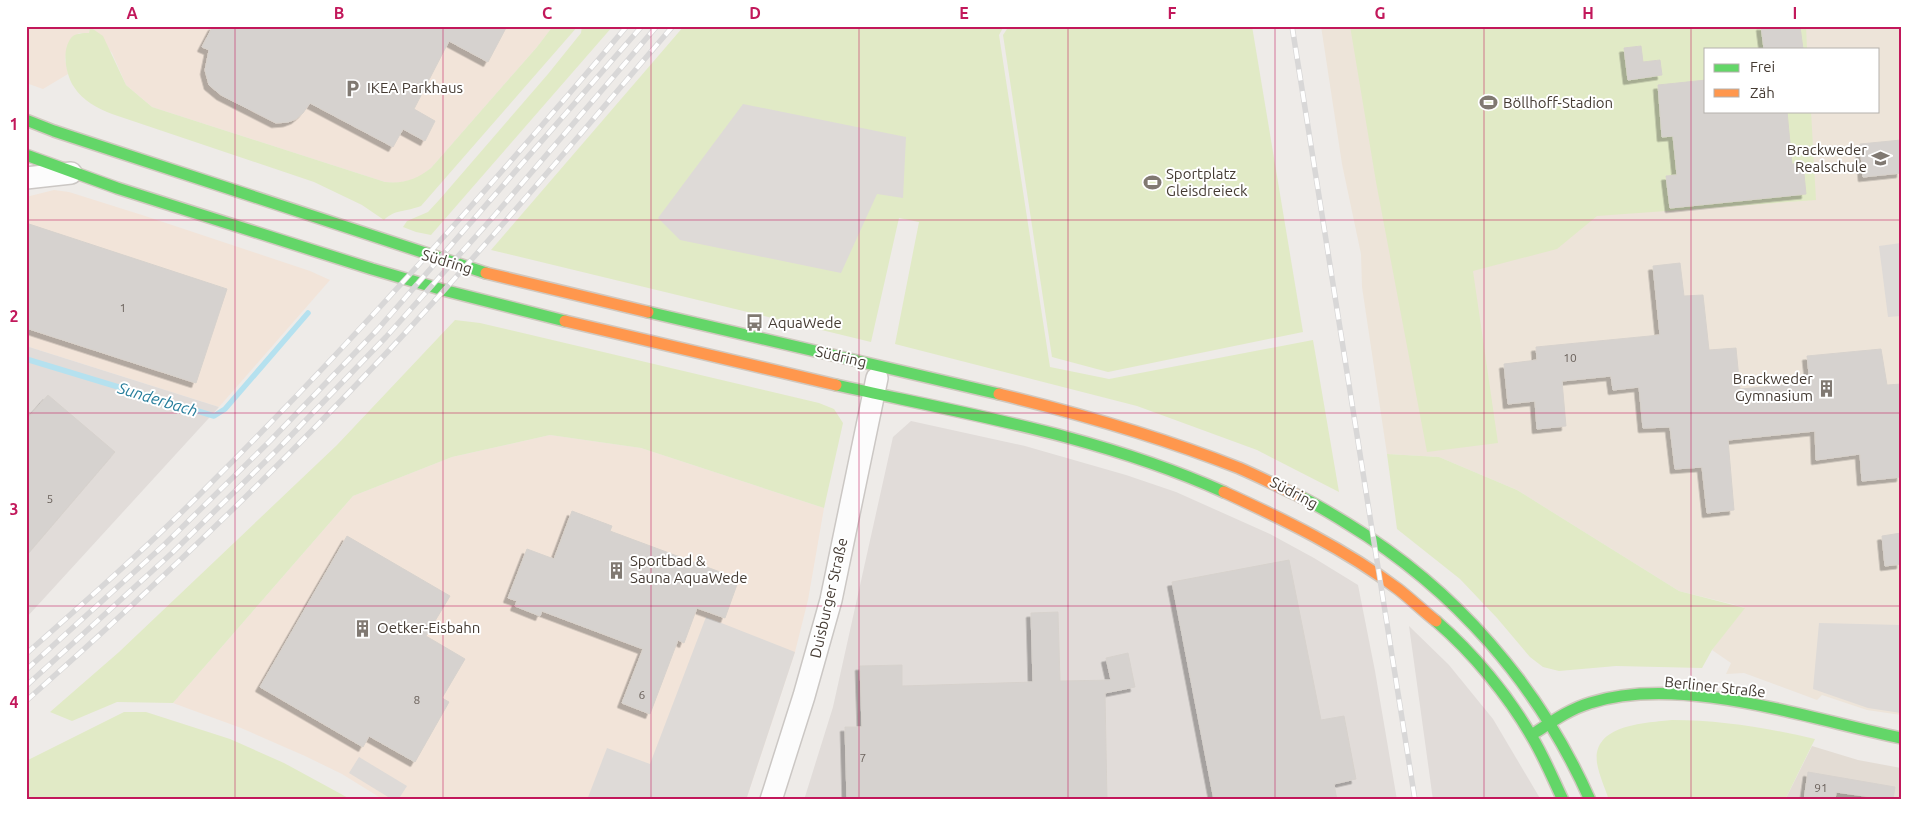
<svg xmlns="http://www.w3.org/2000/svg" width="1927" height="826" viewBox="0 0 1927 826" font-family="Ubuntu,sans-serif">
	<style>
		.residential { fill: #e3dcd4 }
		.commercial { fill: #f2e4d9 }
		.industrial { fill: #e1dcd9 }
		.education { fill: #ede4d9; fill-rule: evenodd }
		.green { fill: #e1eac6 }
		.parking { fill: #dedad7 }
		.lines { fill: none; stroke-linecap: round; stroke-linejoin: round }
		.stream { stroke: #b5e1ef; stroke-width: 5.5 }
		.building { fill: #d6d2cf; stroke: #d7d2cd; filter: url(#shadow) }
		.street-casing { stroke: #cbc7c4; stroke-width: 24 }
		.fast-casing { stroke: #d0c8bf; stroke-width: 14 }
		.slow-casing { stroke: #d0c8bf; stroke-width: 14 }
		.street { stroke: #fcfcfc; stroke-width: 21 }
		.fast { stroke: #63d668; stroke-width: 11 }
		.slow { stroke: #ff974d; stroke-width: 11 }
		.rail-casing { stroke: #d8d7d7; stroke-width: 5.5 }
		.rail { stroke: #fff; stroke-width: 4; stroke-dasharray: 11; stroke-linecap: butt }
		.grid { fill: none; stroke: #c2185b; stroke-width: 1; stroke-opacity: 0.55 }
		.labels { text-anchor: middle; stroke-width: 4; stroke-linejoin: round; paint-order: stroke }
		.number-label { font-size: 12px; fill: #6b625c }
		.poi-label { font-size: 15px; fill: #453b33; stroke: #fff; text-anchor: start }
		.street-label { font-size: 15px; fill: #453b33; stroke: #fff }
		.water-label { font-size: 16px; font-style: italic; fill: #267d9b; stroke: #fff }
		.neatline { fill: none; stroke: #c2185b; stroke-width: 2 }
		.grid-label { font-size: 16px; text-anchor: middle; font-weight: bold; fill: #c2185b }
	</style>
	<defs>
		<filter id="shadow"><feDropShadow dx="-4.5" dy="4.5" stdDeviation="0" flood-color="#0004"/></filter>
	</defs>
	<rect width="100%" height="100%" fill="#eeebe8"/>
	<polygon class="residential" points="1812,746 1858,760 1901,768 1901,800 1785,800"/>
	<g class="commercial">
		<polygon points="26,26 553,26 537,47 431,168 419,177 408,181 395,183 385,182 152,107 126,85 112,53 90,27 89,33 79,33 67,46 65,59 68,74 43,89 26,83"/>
		<polygon points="54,190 69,192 142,215 310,271 330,280 219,407 26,346 26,197"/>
		<polygon points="550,435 641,448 824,508 808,600 795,652 746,800 384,800 342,774 305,756 241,728 173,703 353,496 452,457"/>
	</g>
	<g class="industrial">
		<polygon points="26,346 219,407 26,618"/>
		<polygon points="911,421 1025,446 1126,475 1176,492 1270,534 1314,558 1358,585 1375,671 1397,800 804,800 833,707 893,437"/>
		<polygon points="1409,626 1449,665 1493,719 1541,800 1433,800"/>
	</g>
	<path class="education" d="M1321,26L1901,27V715L1867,710L1822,695L1817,700L1744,673L1726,674L1731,663L1712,650L1744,607L1679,591L1517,490L1439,457L1387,454L1362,287L1361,254L1342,164ZM1706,49H1878V111H1706Z"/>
	<g class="green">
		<path d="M553,26H578L421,206C406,212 395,209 384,220L362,205L314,182L112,114C97,108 83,101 74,87C66,75 61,51 71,38C75,33 83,33 89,33L90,27L103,36L126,85L152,107L385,182C404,184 417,179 431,168L537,47Z"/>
		<polygon points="582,26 613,26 431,235 416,232 403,227 407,221 428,212 440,199 548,74 581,33"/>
		<polygon points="684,26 1004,26 999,35 1050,367 1109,379 1313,340 1339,492 1257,450 1137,406 895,344 919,222 899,218 871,342 491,250"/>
		<polygon points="1009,26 1252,26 1303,332 1108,372 1052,357 1003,35"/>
		<polygon points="1350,26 1806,26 1807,49 1706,49 1706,111 1811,111 1816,200 1597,216 1557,249 1473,271 1498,443 1427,452 1376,182"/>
		<polygon points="455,320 480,323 819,403 834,409 843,423 824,508 641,448 550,435 452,457 353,496 173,703 117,702 72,721 50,712 119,652 337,445"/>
		<polygon points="1387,454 1439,457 1517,490 1679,591 1745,608 1712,650 1702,668 1616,666 1559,671 1543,667 1530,657 1497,618 1460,579 1397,529"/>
		<polygon points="124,712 146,712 230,739 284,763 352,800 26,800 26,761"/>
		<path d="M1672,720C1721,720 1768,728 1815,739L1785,800H1609C1605,788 1599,775 1597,763C1592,724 1646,723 1672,720Z"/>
	</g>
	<g class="parking">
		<polygon points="743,104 906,137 903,198 877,194 841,273 680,240 658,218"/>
		<polygon points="1901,243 1901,316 1888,317 1879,246"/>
		<polygon points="706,617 795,652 746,800 587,800 607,748 650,764"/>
		<polygon points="1819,623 1901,625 1901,713 1868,708 1813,689"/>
		<polygon points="359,757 407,786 398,800 393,800 349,773"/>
	</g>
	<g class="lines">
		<polyline class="stream" points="26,359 214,416 225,409 308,313"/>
	</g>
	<g class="building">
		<polygon points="213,26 507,26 488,62 449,41 414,109 435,121 425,141 403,129 393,147 310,103 303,113 296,119 288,122 276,123 221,95 209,85 205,70 209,50 202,47"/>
		<polygon points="1761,26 1800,26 1803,49 1764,49"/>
		<polygon points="1641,46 1643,62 1660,60 1662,75 1628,80 1624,48"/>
		<polygon points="1706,80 1706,111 1787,111 1792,164 1803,163 1806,194 1670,208 1666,176 1677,175 1673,136 1662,137 1658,85"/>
		<polygon points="1901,140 1901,173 1863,177 1860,144"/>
		<polygon points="26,223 227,289 196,383 26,328"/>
		<polygon points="1680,263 1684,296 1703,295 1709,350 1736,348 1740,389 1810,383 1807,356 1881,349 1887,385 1901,384 1901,477 1862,481 1860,454 1816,460 1815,431 1728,440 1734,510 1707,513 1702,467 1675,469 1670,427 1643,428 1639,387 1613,390 1611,376 1562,381 1566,426 1537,429 1535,401 1508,404 1504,364 1537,360 1536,347 1660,335 1653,266"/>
		<polygon points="48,395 115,452 26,556 26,420"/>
		<polygon points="572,511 612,526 610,531 739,579 725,618 697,608 684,643 678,640 650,714 622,703 643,649 542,611 540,616 515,606 517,601 508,598 527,549 554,559"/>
		<polygon points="1901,533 1901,564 1885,566 1882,536"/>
		<polygon points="347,536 450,596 426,636 465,659 442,698 449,702 415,762 369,736 363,747 260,687"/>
		<polygon points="1289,560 1321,720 1344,716 1356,779 1334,784 1337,800 1214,800 1172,582"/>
		<polygon points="1058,612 1060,681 1111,680 1106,658 1128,653 1135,687 1105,693 1107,800 847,800 845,727 862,727 860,666 902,665 902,686 1033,682 1031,613"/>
		<polygon points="1808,772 1895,787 1893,800 1836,792 1835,800 1804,800"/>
	</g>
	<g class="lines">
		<defs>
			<g id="street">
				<polyline points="26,178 71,173"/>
				<polyline points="771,800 804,696 831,600 877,378"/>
			</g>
			<g id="fast">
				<polyline points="26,120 54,131 486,273"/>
				<polyline points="26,155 117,188 372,269 447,291 565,321"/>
				<polyline points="648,312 999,394"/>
				<path d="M836,385C967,414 1100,436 1224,492"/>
				<path d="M1301,497C1317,505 1332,514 1348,524C1455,589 1539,685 1590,800"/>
				<path d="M1436,621C1473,653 1508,695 1532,737C1544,757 1553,779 1563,800"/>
				<path d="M1536,732C1553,721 1570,709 1590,703C1681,674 1809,719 1901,738"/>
			</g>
			<g id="slow">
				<polyline points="486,273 648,312"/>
				<polyline points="565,321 836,385"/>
				<path d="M999,394C1081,414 1161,437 1239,468C1260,477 1281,488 1301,497"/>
				<path d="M1224,492C1285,520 1345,549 1398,589C1411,599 1423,611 1436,621"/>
			</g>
		</defs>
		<use href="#street" class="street-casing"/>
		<use href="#fast" class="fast-casing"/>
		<use href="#slow" class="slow-casing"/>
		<use href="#street" class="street"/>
		<use href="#fast" class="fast"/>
		<use href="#slow" class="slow"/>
		<defs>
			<g id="rail">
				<polyline points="1292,26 1415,800"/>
				<path d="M26,654C88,599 151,544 209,485C356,339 493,184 627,26"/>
				<polyline points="26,670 164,545 270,441 378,329 642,26"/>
				<polyline points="26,686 172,553 278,449 386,337 494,216 657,26"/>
				<path d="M26,701C154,588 278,469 394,345C490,242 581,133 673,26"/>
			</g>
		</defs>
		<use href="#rail" class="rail-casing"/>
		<use href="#rail" class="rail"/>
	</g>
	<path class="grid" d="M235,26V800M443,26V800M651,26V800M859,26V800M1068,26V800M1275,26V800M1484,26V800M1691,26V800M26,220H1901M26,413H1901M26,606H1901"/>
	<defs>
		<symbol id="parking-bare" viewBox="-9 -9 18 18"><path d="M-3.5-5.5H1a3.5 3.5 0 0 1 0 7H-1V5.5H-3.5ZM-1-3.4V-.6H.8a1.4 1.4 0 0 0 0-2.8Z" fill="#807972" stroke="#fff" stroke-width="2.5" paint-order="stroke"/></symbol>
		<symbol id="stadium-bare" viewBox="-9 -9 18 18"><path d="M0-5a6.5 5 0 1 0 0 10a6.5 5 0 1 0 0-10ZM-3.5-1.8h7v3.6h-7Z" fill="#807972" stroke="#fff" stroke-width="2.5" paint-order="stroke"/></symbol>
		<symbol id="school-bare" viewBox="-9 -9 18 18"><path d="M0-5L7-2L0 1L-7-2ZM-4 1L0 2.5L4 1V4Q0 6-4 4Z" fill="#807972" stroke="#fff" stroke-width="2.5" paint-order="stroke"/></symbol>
		<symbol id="bus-bare" viewBox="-9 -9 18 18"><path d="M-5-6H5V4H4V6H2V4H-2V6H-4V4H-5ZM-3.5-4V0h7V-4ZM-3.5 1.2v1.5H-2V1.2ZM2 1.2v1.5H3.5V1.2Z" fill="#807972" stroke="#fff" stroke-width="2.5" paint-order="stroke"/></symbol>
		<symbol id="building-bare" viewBox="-9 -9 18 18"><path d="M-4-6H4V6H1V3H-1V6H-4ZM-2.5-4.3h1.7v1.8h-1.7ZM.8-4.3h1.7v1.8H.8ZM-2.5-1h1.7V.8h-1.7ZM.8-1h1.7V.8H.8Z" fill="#807972" stroke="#fff" stroke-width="2.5" paint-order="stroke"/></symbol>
	</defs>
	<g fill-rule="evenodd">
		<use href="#parking-bare" x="340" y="76" width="25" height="25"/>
		<use href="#stadium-bare" x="1476" y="90" width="25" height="25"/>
		<use href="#school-bare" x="1868" y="146" width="25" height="25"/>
		<use href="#stadium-bare" x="1140" y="170" width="25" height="25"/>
		<use href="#bus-bare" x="742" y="310" width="25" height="25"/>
		<use href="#building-bare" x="1814" y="376" width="25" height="25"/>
		<use href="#building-bare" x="604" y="558" width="25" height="25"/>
		<use href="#building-bare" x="350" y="616" width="25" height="25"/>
	</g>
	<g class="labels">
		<g class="number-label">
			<text x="123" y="312">1</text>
			<text x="1570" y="362">10</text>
			<text x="50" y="503">5</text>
			<text x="642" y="699">6</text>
			<text x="417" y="704">8</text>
			<text x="863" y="762">7</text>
			<text x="1821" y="792">91</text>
		</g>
		<g class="poi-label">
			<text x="367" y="93">IKEA Parkhaus</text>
			<text x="1503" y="108">Böllhoff-Stadion</text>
			<text x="1867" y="155" text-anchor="end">Brackweder<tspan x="1867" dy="17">Realschule</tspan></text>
			<text x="1166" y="179">Sportplatz<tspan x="1166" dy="17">Gleisdreieck</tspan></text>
			<text x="768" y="328">AquaWede</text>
			<text x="1813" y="384" text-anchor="end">Brackweder<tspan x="1813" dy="17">Gymnasium</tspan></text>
			<text x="630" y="566">Sportbad &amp;<tspan x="630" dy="17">Sauna AquaWede</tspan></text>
			<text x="377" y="633">Oetker-Eisbahn</text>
		</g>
		<g class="street-label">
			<text transform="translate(447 262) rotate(17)" y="5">Südring</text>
			<text transform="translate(841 357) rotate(13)" y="5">Südring</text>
			<text transform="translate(1294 493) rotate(28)" y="5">Südring</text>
			<text transform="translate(829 598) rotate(-77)" y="5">Duisburger Straße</text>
			<text transform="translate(1715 687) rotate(6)" y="5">Berliner Straße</text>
		</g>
		<g class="water-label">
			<text transform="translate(158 399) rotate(17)" y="6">Sunderbach</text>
		</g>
	</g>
	<rect width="1927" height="826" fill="none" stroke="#ffffff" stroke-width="55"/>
	<rect x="1704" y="48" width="175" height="65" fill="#ffffff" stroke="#b5b1ad"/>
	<rect x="1714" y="64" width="25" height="8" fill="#63d668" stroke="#b5b1ad"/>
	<text x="1750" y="72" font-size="15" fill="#453b33">Frei</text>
	<rect x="1714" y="89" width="25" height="8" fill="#ff974d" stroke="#b5b1ad"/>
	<text x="1750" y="98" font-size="15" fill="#453b33">Zäh</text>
	<rect x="28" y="28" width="1872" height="770" class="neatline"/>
	<g class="grid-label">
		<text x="132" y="19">A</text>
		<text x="339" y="19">B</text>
		<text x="547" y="19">C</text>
		<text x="755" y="19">D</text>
		<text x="964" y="19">E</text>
		<text x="1172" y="19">F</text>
		<text x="1380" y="19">G</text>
		<text x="1588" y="19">H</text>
		<text x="1795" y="19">I</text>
		<text x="14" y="130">1</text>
		<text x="14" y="322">2</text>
		<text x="14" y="515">3</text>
		<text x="14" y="708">4</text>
	</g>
</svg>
